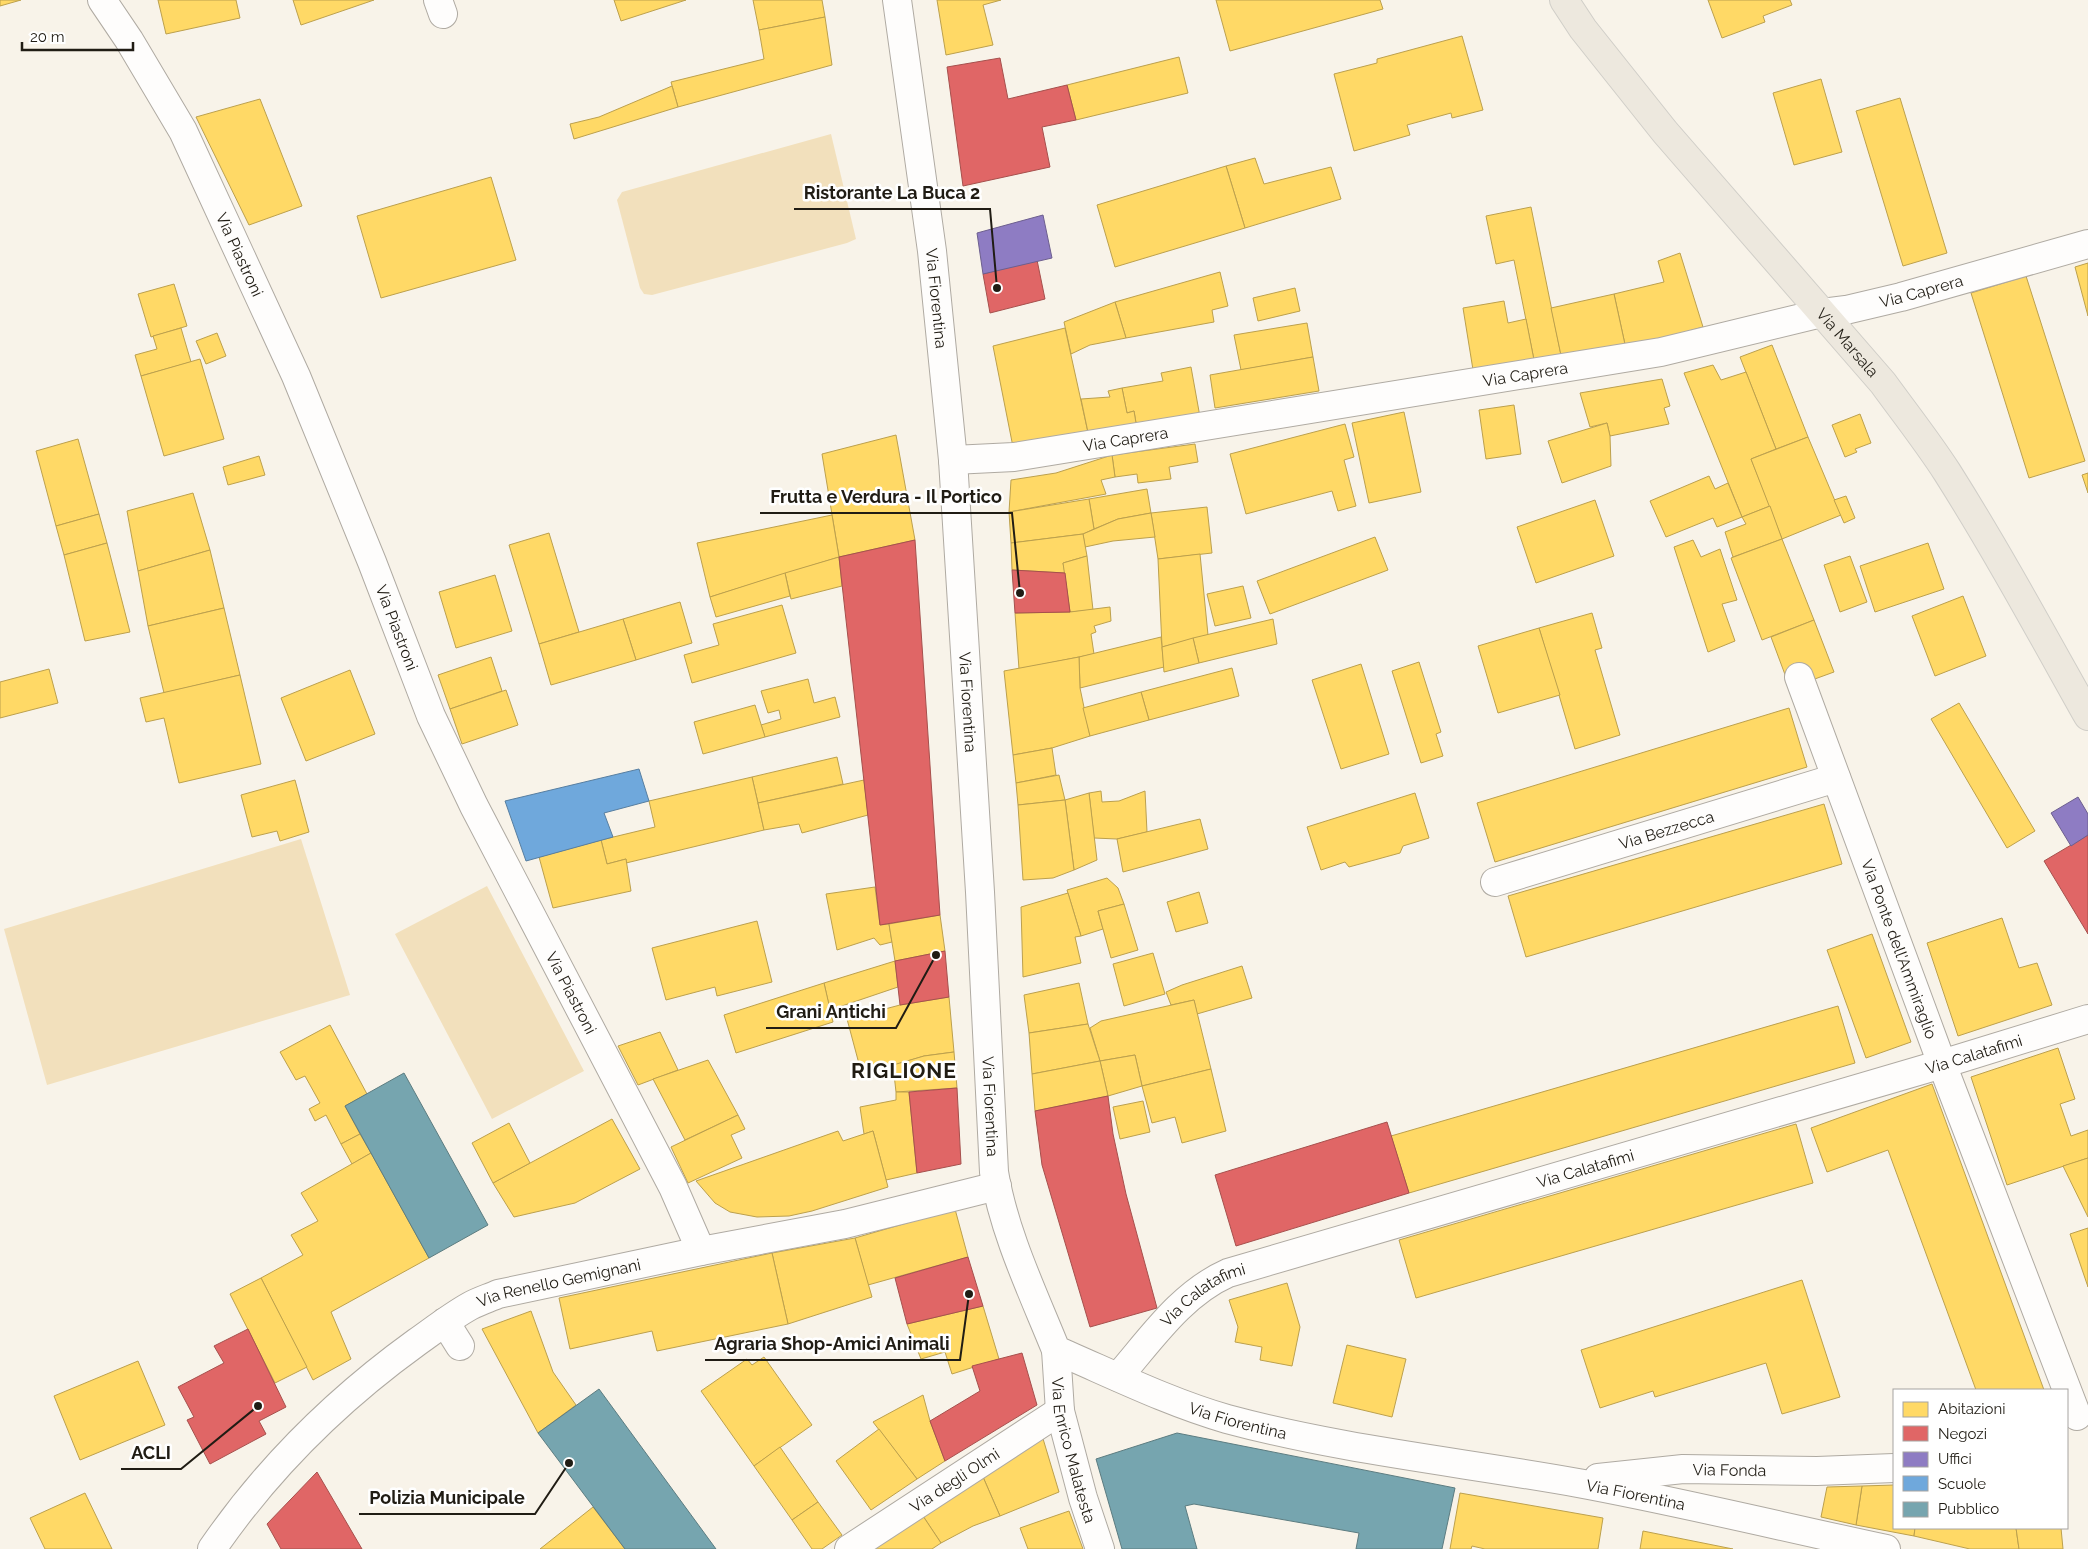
<svg xmlns="http://www.w3.org/2000/svg" width="2088" height="1549" viewBox="0 0 2088 1549" font-family="Raleway,sans-serif">
	<style>
		.green { fill: #f2e0bc }
		.homes { fill: #ffd966; stroke: #bca04d }
		.shops { fill: #e06666; stroke: #a6504d }
		.offices { fill: #8e7cc3; stroke: #6d5f8e }
		.schools { fill: #6fa8dc; stroke: #577ea0 }
		.public { fill: #76a5af; stroke: #5c7c80 }
		.lines { fill: none; stroke-linecap: round; stroke-linejoin: round }
		.street-casing { stroke: #afaaa2; stroke-width: 30 }
		.primary-casing { stroke: #d0cec8; stroke-width: 30 }
		.street { stroke: #fefdfc; stroke-width: 28 }
		.primary { stroke: #ede8de; stroke-width: 28 }
		.labels { text-anchor: middle; stroke-width: 5; stroke-linejoin: round; paint-order: stroke }
		.street-label { font-size: 16px; fill: #201c14; stroke: #fff }
		.district-label { font-size: 21px; font-weight: bold; letter-spacing: 1px; fill: #201c14; stroke: #fff }
		.leader { fill: none; stroke: #201c14; stroke-width: 2 }
		.callout-dot { fill: #201c14; stroke: #fff; stroke-width: 2 }
		.callout-label { font-size: 18px; text-anchor: middle; font-weight: bold; fill: #201c14; stroke: #fff; stroke-width: 5; stroke-linejoin: round; paint-order: stroke }
	</style>
	<rect width="100%" height="100%" fill="#f8f3e9"/>
	<g class="green">
		<polygon points="831,134 856,239 847,243 652,295 644,294 640,288 617,200 622,192"/>
		<polygon points="301,839 350,995 47,1085 4,929"/>
		<polygon points="487,886 584,1071 492,1119 395,934"/>
	</g>
	<g class="homes">
		<polygon points="0,0 21,0 0,6"/>
		<polygon points="158,0 236,0 240,18 166,34"/>
		<polygon points="293,0 374,0 301,25"/>
		<polygon points="614,0 686,0 621,21"/>
		<polygon points="753,0 822,0 825,17 759,30"/>
		<polygon points="937,0 1001,0 983,5 993,45 946,55"/>
		<polygon points="1216,0 1380,0 1383,9 1230,51"/>
		<polygon points="1708,0 1790,0 1792,5 1763,16 1765,22 1722,38"/>
		<polygon points="825,17 832,65 678,107 671,82 764,59 759,30"/>
		<polygon points="1462,36 1483,110 1452,118 1451,113 1407,125 1410,135 1354,151 1334,74 1377,63 1377,59"/>
		<polygon points="1179,57 1188,93 1076,120 1067,85"/>
		<polygon points="1821,79 1842,152 1794,165 1773,93"/>
		<polygon points="672,86 678,107 574,139 570,124 599,117"/>
		<polygon points="1900,98 1947,253 1903,266 1856,111"/>
		<polygon points="260,99 302,206 249,225 196,117"/>
		<polygon points="1255,158 1264,184 1331,167 1341,199 1245,228 1226,166"/>
		<polygon points="1226,166 1245,228 1115,267 1097,205"/>
		<polygon points="491,177 516,260 381,298 357,216"/>
		<polygon points="1531,207 1562,360 1535,365 1514,260 1496,264 1486,216"/>
		<polygon points="1680,253 1703,327 1626,349 1614,294 1664,282 1658,261"/>
		<polygon points="2088,263 2088,316 2075,267"/>
		<polygon points="1220,272 1228,306 1212,310 1214,322 1126,338 1115,302"/>
		<polygon points="2026,276 2085,461 2029,478 1971,293"/>
		<polygon points="174,284 187,326 151,337 138,294"/>
		<polygon points="1295,288 1300,311 1258,321 1253,298"/>
		<polygon points="1614,294 1626,349 1562,360 1551,308"/>
		<polygon points="1504,301 1508,323 1526,319 1535,365 1474,376 1463,308"/>
		<polygon points="1115,302 1126,338 1090,345 1071,354 1064,322"/>
		<polygon points="1307,323 1313,357 1241,370 1234,335"/>
		<polygon points="181,328 191,362 141,376 135,355 157,349 153,336"/>
		<polygon points="1065,328 1089,437 1014,452 993,346"/>
		<polygon points="217,333 226,356 206,364 196,341"/>
		<polygon points="1772,345 1808,437 1776,449 1740,357"/>
		<polygon points="1313,357 1319,391 1215,408 1210,375"/>
		<polygon points="200,359 224,439 164,456 141,376"/>
		<polygon points="1713,365 1721,380 1746,372 1776,449 1751,459 1770,506 1742,517 1684,373"/>
		<polygon points="1191,367 1200,417 1137,429 1134,411 1127,413 1122,388 1163,381 1161,373"/>
		<polygon points="1662,379 1670,406 1664,408 1669,424 1610,436 1607,423 1590,427 1580,393"/>
		<polygon points="1122,388 1127,413 1134,411 1137,429 1089,437 1081,399 1110,397 1108,391"/>
		<polygon points="1514,405 1521,454 1486,459 1479,410"/>
		<polygon points="1404,412 1421,492 1369,503 1352,423"/>
		<polygon points="1860,414 1871,443 1855,449 1857,452 1845,457 1832,425"/>
		<polygon points="1607,423 1610,436 1611,466 1562,483 1548,441"/>
		<polygon points="1345,424 1354,457 1344,460 1356,506 1338,511 1332,491 1246,514 1230,454"/>
		<polygon points="896,435 915,540 839,557 822,454"/>
		<polygon points="1808,437 1841,515 1782,539 1751,459"/>
		<polygon points="78,439 99,514 56,526 36,451"/>
		<polygon points="1195,444 1198,462 1169,467 1171,479 1138,483 1137,474 1115,477 1112,455"/>
		<polygon points="1112,455 1115,477 1101,480 1106,494 1009,512 1011,480 1056,473"/>
		<polygon points="259,456 265,475 228,485 223,467"/>
		<polygon points="2088,473 2088,493 2082,475"/>
		<polygon points="1709,476 1715,489 1728,483 1742,517 1717,527 1713,518 1666,537 1650,501"/>
		<polygon points="1147,489 1151,513 1118,519 1094,529 1089,499"/>
		<polygon points="193,493 210,550 138,571 127,511"/>
		<polygon points="1846,496 1855,518 1844,523 1834,500"/>
		<polygon points="1089,499 1094,529 1083,534 1011,543 1009,512"/>
		<polygon points="1595,500 1614,556 1536,583 1517,527"/>
		<polygon points="1770,506 1782,539 1733,557 1725,532 1746,524 1742,517"/>
		<polygon points="1207,507 1212,553 1158,559 1151,513"/>
		<polygon points="1151,513 1155,537 1113,541 1085,547 1083,534 1118,519"/>
		<polygon points="99,514 107,543 64,555 56,526"/>
		<polygon points="832,515 839,557 710,597 697,543"/>
		<polygon points="549,533 579,632 539,644 509,545"/>
		<polygon points="1083,534 1087,556 1063,563 1065,573 1012,570 1011,543"/>
		<polygon points="1375,537 1388,570 1270,614 1257,581"/>
		<polygon points="1782,539 1814,620 1762,640 1731,558"/>
		<polygon points="1693,540 1701,557 1720,549 1737,600 1722,604 1735,641 1708,652 1674,547"/>
		<polygon points="107,543 130,632 85,641 64,555"/>
		<polygon points="1928,543 1944,589 1875,612 1860,566"/>
		<polygon points="210,550 224,608 148,626 138,571"/>
		<polygon points="1200,554 1208,635 1162,647 1158,559"/>
		<polygon points="1087,556 1093,610 1070,612 1063,563"/>
		<polygon points="1850,556 1867,602 1840,612 1824,565"/>
		<polygon points="839,557 842,586 791,599 785,573"/>
		<polygon points="785,573 790,596 716,617 710,597"/>
		<polygon points="495,575 512,631 456,648 439,592"/>
		<polygon points="1243,586 1251,618 1215,626 1207,594"/>
		<polygon points="1963,596 1986,656 1935,676 1912,616"/>
		<polygon points="680,602 692,643 636,660 623,619"/>
		<polygon points="782,605 796,653 692,683 684,655 719,645 713,624"/>
		<polygon points="1110,607 1111,621 1094,626 1096,632 1091,634 1094,654 1019,669 1015,613 1070,612"/>
		<polygon points="224,608 240,675 164,693 148,626"/>
		<polygon points="1592,613 1602,648 1595,650 1620,735 1575,749 1539,628"/>
		<polygon points="623,619 636,660 551,685 539,644"/>
		<polygon points="1273,619 1277,644 1199,663 1193,638"/>
		<polygon points="1814,620 1834,672 1790,688 1771,637"/>
		<polygon points="1539,628 1560,695 1498,713 1478,646"/>
		<polygon points="1161,637 1164,667 1080,688 1079,657"/>
		<polygon points="1193,638 1199,663 1164,672 1162,647"/>
		<polygon points="491,657 502,691 450,709 438,675"/>
		<polygon points="1079,657 1080,688 1090,736 1052,748 1013,755 1004,671"/>
		<polygon points="1419,662 1441,732 1436,734 1443,756 1421,763 1392,671"/>
		<polygon points="1361,664 1389,754 1341,769 1312,680"/>
		<polygon points="1232,668 1239,696 1149,720 1141,692"/>
		<polygon points="49,669 58,703 0,718 0,682"/>
		<polygon points="350,670 375,734 306,761 281,698"/>
		<polygon points="240,675 261,764 179,783 164,718 146,722 140,698"/>
		<polygon points="808,679 814,703 835,697 840,717 765,737 761,725 781,719 779,710 768,713 761,691"/>
		<polygon points="506,690 518,725 462,744 450,709"/>
		<polygon points="1141,692 1149,720 1090,736 1083,708"/>
		<polygon points="1959,703 2035,831 2007,848 1931,719"/>
		<polygon points="755,705 765,737 703,754 694,722"/>
		<polygon points="1789,708 1807,767 1495,862 1477,803"/>
		<polygon points="1052,748 1056,775 1016,783 1013,755"/>
		<polygon points="837,757 843,784 758,803 752,777"/>
		<polygon points="1059,775 1065,800 1018,805 1016,783"/>
		<polygon points="752,777 764,830 626,863 626,859 607,864 601,840 655,827 649,801"/>
		<polygon points="295,780 309,832 280,841 277,831 252,837 241,795"/>
		<polygon points="864,780 868,815 802,833 799,824 764,830 758,803"/>
		<polygon points="1101,791 1102,802 1119,801 1145,791 1147,832 1117,839 1094,838 1089,793"/>
		<polygon points="1089,793 1097,860 1074,870 1065,800"/>
		<polygon points="1415,793 1429,838 1403,846 1400,853 1349,867 1345,862 1321,870 1307,827"/>
		<polygon points="1065,800 1074,870 1053,878 1023,880 1018,805"/>
		<polygon points="1824,804 1842,864 1526,957 1508,896"/>
		<polygon points="1200,819 1208,849 1123,872 1117,839"/>
		<polygon points="601,840 607,864 626,859 631,891 553,908 539,857"/>
		<polygon points="1107,878 1118,888 1124,904 1098,911 1103,929 1081,936 1067,890"/>
		<polygon points="875,887 880,925 889,924 892,942 880,945 874,938 837,950 826,894"/>
		<polygon points="1199,892 1208,923 1176,932 1167,902"/>
		<polygon points="1068,893 1081,936 1075,937 1081,963 1023,977 1021,907"/>
		<polygon points="1124,904 1138,950 1111,958 1098,911"/>
		<polygon points="940,915 945,951 895,961 889,924"/>
		<polygon points="2002,918 2019,968 2037,963 2052,1005 1958,1036 1927,943"/>
		<polygon points="757,921 772,982 717,996 715,987 666,1000 652,948"/>
		<polygon points="1872,934 1911,1042 1866,1058 1827,950"/>
		<polygon points="1153,953 1165,994 1124,1006 1113,964"/>
		<polygon points="895,961 898,987 830,1010 824,983"/>
		<polygon points="1242,966 1252,998 1197,1014 1194,1000 1171,1005 1166,992 1182,985"/>
		<polygon points="824,983 833,1022 736,1053 724,1015"/>
		<polygon points="1079,983 1088,1024 1029,1033 1024,995"/>
		<polygon points="949,997 954,1052 924,1056 862,1075 847,1019 900,1005"/>
		<polygon points="1194,1000 1211,1069 1142,1086 1135,1055 1100,1061 1090,1028 1101,1021"/>
		<polygon points="1838,1006 1855,1063 1409,1193 1391,1136"/>
		<polygon points="1088,1024 1100,1061 1032,1074 1029,1033"/>
		<polygon points="330,1025 367,1094 345,1106 360,1134 341,1144 326,1115 315,1121 309,1109 320,1103 305,1076 296,1080 280,1052"/>
		<polygon points="660,1032 678,1070 638,1085 618,1046"/>
		<polygon points="2058,1048 2075,1099 2060,1104 2071,1136 2088,1130 2088,1158 2007,1185 1971,1077"/>
		<polygon points="954,1052 957,1088 896,1092 893,1065 924,1056"/>
		<polygon points="1135,1055 1142,1086 1108,1096 1100,1061"/>
		<polygon points="708,1060 738,1115 685,1140 653,1079"/>
		<polygon points="1100,1061 1108,1096 1035,1111 1032,1074"/>
		<polygon points="1211,1069 1226,1131 1182,1143 1175,1117 1152,1123 1142,1086"/>
		<polygon points="1932,1084 2044,1390 1976,1390 1888,1150 1827,1172 1811,1128"/>
		<polygon points="896,1092 909,1092 917,1173 886,1180 873,1131 864,1134 860,1107 896,1100"/>
		<polygon points="1143,1101 1150,1132 1120,1139 1113,1107"/>
		<polygon points="738,1115 745,1129 731,1135 742,1158 688,1183 671,1147"/>
		<polygon points="612,1119 640,1169 575,1203 514,1217 493,1183"/>
		<polygon points="509,1123 530,1163 493,1183 472,1143"/>
		<polygon points="1796,1124 1813,1183 1416,1298 1399,1240"/>
		<polygon points="838,1131 843,1141 873,1131 888,1187 812,1211 789,1216 757,1217 730,1212 715,1203 696,1181"/>
		<polygon points="360,1134 371,1153 352,1164 341,1144"/>
		<polygon points="371,1153 429,1258 331,1312 351,1359 313,1380 261,1278 303,1255 291,1235 318,1221 301,1193"/>
		<polygon points="2088,1158 2088,1217 2063,1166"/>
		<polygon points="955,1209 968,1257 868,1285 855,1238"/>
		<polygon points="2088,1228 2088,1287 2070,1234"/>
		<polygon points="855,1238 872,1297 788,1324 772,1253"/>
		<polygon points="772,1253 788,1324 657,1351 652,1331 570,1349 559,1298"/>
		<polygon points="261,1278 307,1367 275,1383 230,1294"/>
		<polygon points="1802,1280 1840,1397 1782,1414 1766,1363 1655,1397 1653,1391 1600,1408 1581,1350"/>
		<polygon points="1287,1283 1300,1327 1292,1366 1260,1360 1262,1347 1235,1342 1238,1327 1229,1300"/>
		<polygon points="983,1306 999,1359 952,1374 945,1352 921,1359 907,1324"/>
		<polygon points="531,1311 553,1372 576,1405 538,1433 482,1329"/>
		<polygon points="1347,1345 1406,1359 1392,1417 1333,1403"/>
		<polygon points="764,1357 812,1425 754,1466 701,1391 747,1359 752,1365"/>
		<polygon points="138,1361 165,1425 80,1460 54,1396"/>
		<polygon points="923,1395 930,1421 945,1461 917,1479 873,1422"/>
		<polygon points="879,1429 917,1479 871,1510 836,1461"/>
		<polygon points="1041,1432 1059,1492 1000,1516 980,1470"/>
		<polygon points="780,1447 818,1502 792,1520 754,1466"/>
		<polygon points="980,1470 1000,1516 973,1526 941,1543 919,1510"/>
		<polygon points="1894,1485 1894,1528 1915,1528 1914,1536 1856,1525 1862,1486"/>
		<polygon points="1862,1486 1856,1525 1821,1517 1827,1487"/>
		<polygon points="85,1493 112,1549 45,1549 30,1518"/>
		<polygon points="1460,1493 1603,1518 1598,1549 1485,1549 1472,1546 1471,1549 1450,1549"/>
		<polygon points="818,1502 842,1535 822,1549 812,1549 792,1520"/>
		<polygon points="593,1507 625,1549 540,1549"/>
		<polygon points="919,1510 941,1543 932,1549 861,1549"/>
		<polygon points="1069,1511 1083,1549 1028,1549 1020,1528"/>
		<polygon points="1915,1528 2016,1528 2019,1549 1970,1549 1914,1536"/>
		<polygon points="2016,1528 2061,1528 2063,1549 2019,1549"/>
		<polygon points="1643,1531 1733,1549 1640,1549"/>
	</g>
	<g class="shops">
		<polygon points="1000,58 1008,99 1067,85 1076,120 1042,127 1050,167 963,186 947,67"/>
		<polygon points="1037,260 1045,299 990,313 983,274"/>
		<polygon points="915,540 940,915 880,925 839,557"/>
		<polygon points="1012,570 1065,573 1070,612 1015,613"/>
		<polygon points="2088,835 2088,934 2044,861"/>
		<polygon points="945,951 949,997 900,1005 895,961"/>
		<polygon points="957,1088 961,1164 917,1173 909,1092"/>
		<polygon points="1108,1096 1113,1134 1126,1194 1157,1308 1090,1327 1042,1165 1035,1111"/>
		<polygon points="1387,1122 1409,1193 1236,1246 1215,1175"/>
		<polygon points="968,1257 983,1306 907,1324 895,1278"/>
		<polygon points="248,1329 286,1407 259,1421 266,1434 210,1464 187,1420 194,1417 178,1387 224,1363 214,1346"/>
		<polygon points="1022,1353 1037,1405 945,1461 930,1421 980,1391 972,1366"/>
		<polygon points="317,1472 362,1549 281,1549 267,1524"/>
	</g>
	<g class="offices">
		<polygon points="1043,215 1052,258 983,274 977,233"/>
		<polygon points="2078,797 2088,814 2088,835 2071,846 2051,813"/>
	</g>
	<polygon class="schools" points="639,769 649,801 604,813 613,837 526,861 505,801"/>
	<g class="public">
		<polygon points="404,1073 488,1225 429,1258 345,1106"/>
		<polygon points="599,1389 716,1549 625,1549 538,1433"/>
		<polygon points="1177,1433 1455,1488 1442,1549 1356,1549 1359,1533 1194,1504 1185,1506 1197,1549 1122,1549 1096,1459"/>
	</g>
	<g class="lines">
		<defs>
			<g id="street">
				<path id="s1" d="M102,0L129,40L183,131L296,376L372,562L431,716L474,806L673,1187L701,1251"/>
				<polyline points="438,0 443,14"/>
				<path id="s2" d="M897,0L932,251L953,460L980,892L994,1172C1004,1233 1033,1293 1056,1350C1112,1374 1168,1402 1227,1419C1342,1450 1461,1462 1578,1483C1681,1502 1783,1527 1886,1549"/>
				<path id="s3" d="M953,460L1014,457L1661,352L1822,313L1846,310L1901,297L2088,244"/>
				<path id="s4" d="M1799,677L1942,1064L2077,1416"/>
				<path id="s5" d="M1495,882L1836,778"/>
				<polyline points="445,1322 460,1346"/>
				<path id="s6" d="M1056,1350L1060,1411L1083,1498L1100,1549"/>
				<path id="s7" d="M1118,1377C1151,1339 1181,1294 1228,1273L1942,1064L2088,1019"/>
				<path id="s8" d="M1598,1478L1683,1469L1817,1471L1894,1468"/>
				<path id="s9" d="M212,1549C267,1469 338,1399 417,1342C434,1330 452,1316 470,1306C479,1301 489,1298 498,1294L701,1251L845,1224L997,1186"/>
				<path id="s10" d="M849,1549L1060,1411"/>
			</g>
			<g id="primary">
				<path id="s11" d="M1564,0L1583,29L1665,132L1883,383C1904,412 1927,441 1947,472C1997,551 2042,634 2088,716"/>
			</g>
		</defs>
		<use href="#street" class="street-casing"/>
		<use href="#primary" class="primary-casing"/>
		<use href="#street" class="street"/>
		<use href="#primary" class="primary"/>
	</g>
	<g class="labels">
		<g class="street-label">
			<text dy="6" stroke="none"><textPath href="#s1" startOffset="290">Via Piastroni</textPath></text>
			<text dy="6" stroke="none"><textPath href="#s3" startOffset="984">Via Caprera</textPath></text>
			<text dy="6" stroke="none"><textPath href="#s2" startOffset="301">Via Fiorentina</textPath></text>
			<text dy="6" stroke="none"><textPath href="#s11" startOffset="445">Via Marsala</textPath></text>
			<text dy="6" stroke="none"><textPath href="#s3" startOffset="579">Via Caprera</textPath></text>
			<text dy="6" stroke="none"><textPath href="#s3" startOffset="174">Via Caprera</textPath></text>
			<text dy="6" stroke="none"><textPath href="#s1" startOffset="695">Via Piastroni</textPath></text>
			<text dy="6" stroke="none"><textPath href="#s2" startOffset="706">Via Fiorentina</textPath></text>
			<text dy="6" stroke="none"><textPath href="#s5" startOffset="179">Via Bezzecca</textPath></text>
			<text dy="6" stroke="none"><textPath href="#s4" startOffset="290">Via Ponte dell'Ammiraglio</textPath></text>
			<text dy="6" stroke="none"><textPath href="#s1" startOffset="1100">Via Piastroni</textPath></text>
			<text dy="6" stroke="none"><textPath href="#s7" startOffset="930">Via Calatafimi</textPath></text>
			<text dy="6" stroke="none"><textPath href="#s2" startOffset="1111">Via Fiorentina</textPath></text>
			<text dy="6" stroke="none"><textPath href="#s7" startOffset="525">Via Calatafimi</textPath></text>
			<text dy="6" stroke="none"><textPath href="#s9" startOffset="449">Via Renello Gemignani</textPath></text>
			<text dy="6" stroke="none"><textPath href="#s7" startOffset="120">Via Calatafimi</textPath></text>
			<text dy="6" stroke="none"><textPath href="#s2" startOffset="1561">Via Fiorentina</textPath></text>
			<text dy="6" stroke="none"><textPath href="#s6" startOffset="102">Via Enrico Malatesta</textPath></text>
			<text dy="6" stroke="none"><textPath href="#s8" startOffset="132">Via Fonda</textPath></text>
			<text dy="6" stroke="none"><textPath href="#s10" startOffset="126">Via degli Olmi</textPath></text>
			<text dy="6" stroke="none"><textPath href="#s2" startOffset="1966">Via Fiorentina</textPath></text>
		</g>
		<g class="district-label">
			<text x="904" y="1078">RIGLIONE</text>
		</g>
	</g>
	<path class="leader" d="M997 288L990 209H794M1020 593L1012 513H760M936 955L896 1028H766M969 1294L960 1360H705M258 1406L181 1469H121M569 1463L535 1514H359"/>
	<g class="callout-dot">
		<circle cx="997" cy="288" r="5"/>
		<circle cx="1020" cy="593" r="5"/>
		<circle cx="936" cy="955" r="5"/>
		<circle cx="969" cy="1294" r="5"/>
		<circle cx="258" cy="1406" r="5"/>
		<circle cx="569" cy="1463" r="5"/>
	</g>
	<g class="callout-label">
		<text x="892" y="199">Ristorante La Buca 2</text>
		<text x="886" y="503">Frutta e Verdura - Il Portico</text>
		<text x="831" y="1018">Grani Antichi</text>
		<text x="832" y="1350">Agraria Shop-Amici Animali</text>
		<text x="151" y="1459">ACLI</text>
		<text x="447" y="1504">Polizia Municipale</text>
	</g>
	<rect x="1893" y="1389" width="175" height="140" fill="#ffffff" stroke="#a6a4a1"/>
	<rect x="1903" y="1402" width="25" height="15" fill="#ffd966" stroke="#a6a4a1"/>
	<text x="1938" y="1414" font-size="15" fill="#201c14">Abitazioni</text>
	<rect x="1903" y="1426" width="25" height="15" fill="#e06666" stroke="#a6a4a1"/>
	<text x="1938" y="1439" font-size="15" fill="#201c14">Negozi</text>
	<rect x="1903" y="1452" width="25" height="15" fill="#8e7cc3" stroke="#a6a4a1"/>
	<text x="1938" y="1464" font-size="15" fill="#201c14">Uffici</text>
	<rect x="1903" y="1476" width="25" height="15" fill="#6fa8dc" stroke="#a6a4a1"/>
	<text x="1938" y="1489" font-size="15" fill="#201c14">Scuole</text>
	<rect x="1903" y="1502" width="25" height="15" fill="#76a5af" stroke="#a6a4a1"/>
	<text x="1938" y="1514" font-size="15" fill="#201c14">Pubblico</text>
	<path d="M22 42v8h111v-8" fill="none" stroke="#201c14" stroke-width="2.5"/>
	<text x="30" y="42" font-size="15" fill="#201c14" stroke="#ffffff" stroke-width="4" paint-order="stroke">20 m</text>
</svg>
